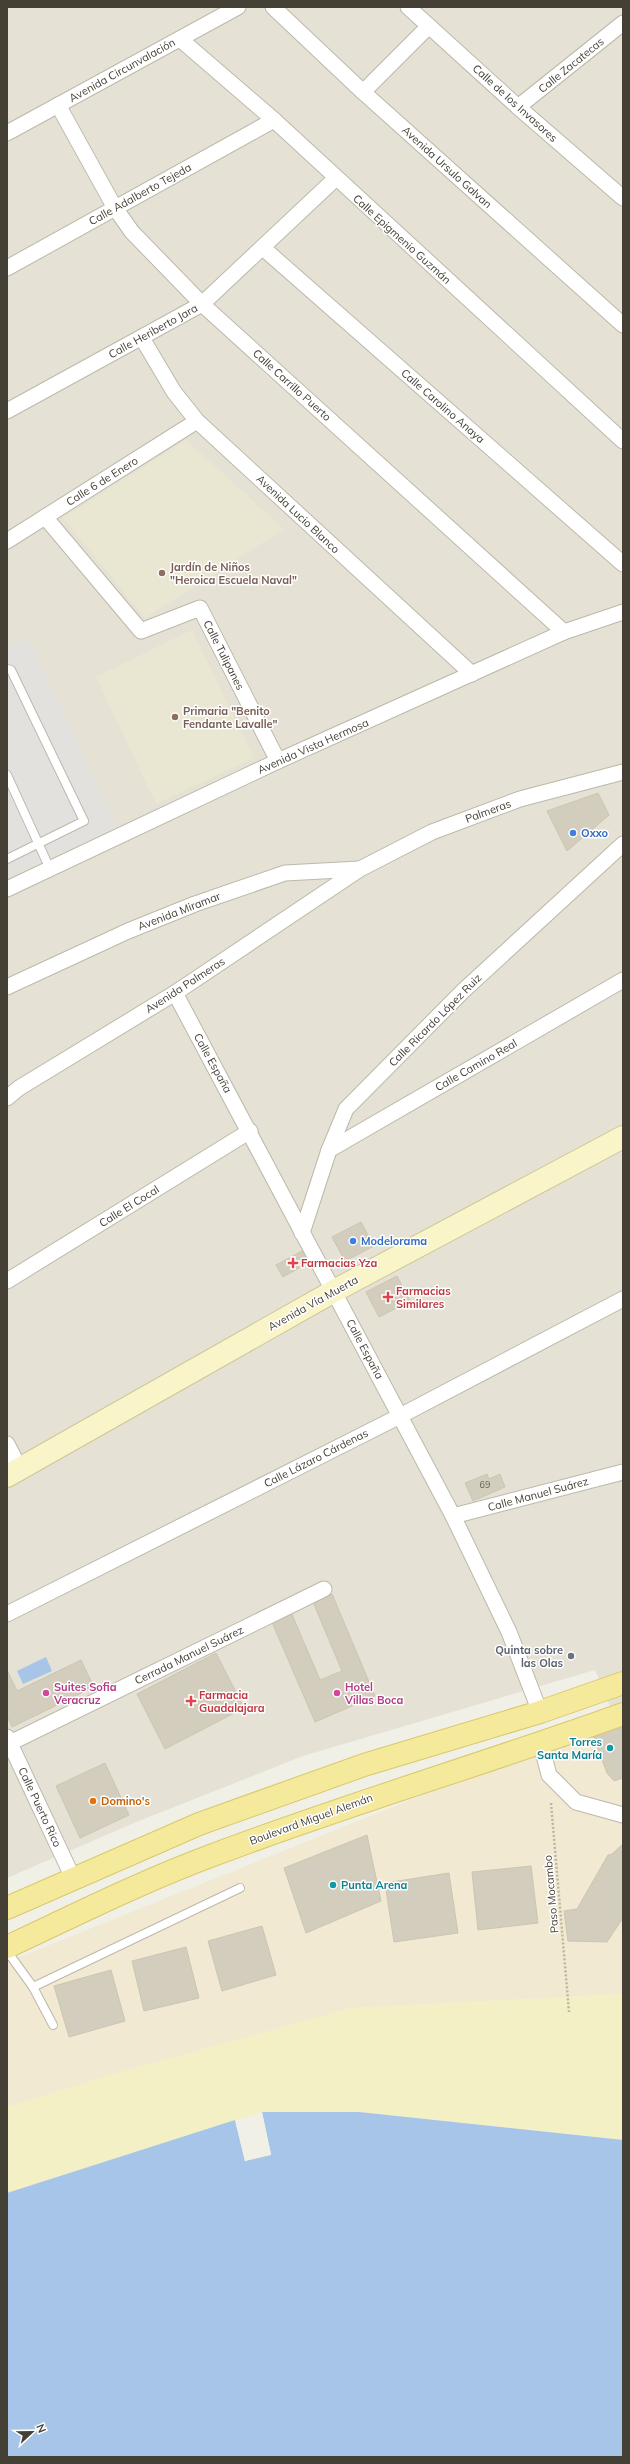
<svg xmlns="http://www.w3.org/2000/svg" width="630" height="2464" viewBox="0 0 630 2464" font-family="Mulish,sans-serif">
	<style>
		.residential { fill: #e5e2d5 }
		.commercial { fill: #f2e9d3 }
		.education { fill: #e9e6d1 }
		.sand { fill: #f3f0c5 }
		.parking { fill: #e3e1de }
		.water { fill: #a7c4e9 }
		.pier { fill: #f1f0e6 }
		.building { fill: #d2cdbd; stroke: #ccc5b0 }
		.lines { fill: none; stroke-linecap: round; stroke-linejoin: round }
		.lane-casing { stroke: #bcb8aa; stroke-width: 10 }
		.street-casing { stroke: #bcb8aa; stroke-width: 17 }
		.secondary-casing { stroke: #cdc799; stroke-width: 24 }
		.primary-casing { stroke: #d8c86d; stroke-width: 24 }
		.path { stroke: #bcb69c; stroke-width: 2.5; stroke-dasharray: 2 2; stroke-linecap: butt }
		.lane { stroke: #fff; stroke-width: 8 }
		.street { stroke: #fff; stroke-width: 15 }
		.secondary { stroke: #f9f5c8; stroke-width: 22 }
		.primary { stroke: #f5e99c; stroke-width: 22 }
		.education-dot { fill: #8d6e63; stroke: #fff; stroke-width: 1.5 }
		.shop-dot { fill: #3f7fe0; stroke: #fff; stroke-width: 1.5 }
		.health-dot { fill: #e0444e; stroke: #fff; stroke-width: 1.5 }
		.worship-dot { fill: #6b7280; stroke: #fff; stroke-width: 1.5 }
		.hotel-dot { fill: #d1479c; stroke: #fff; stroke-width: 1.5 }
		.culture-dot { fill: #0f9aa8; stroke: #fff; stroke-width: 1.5 }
		.food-dot { fill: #e8710a; stroke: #fff; stroke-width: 1.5 }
		.labels { text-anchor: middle; stroke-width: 3; stroke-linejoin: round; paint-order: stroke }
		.number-label { font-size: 9px; fill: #686358 }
		.street-label { font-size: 11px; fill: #444036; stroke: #fff }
		.education-label { font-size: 11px; font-weight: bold; fill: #785e54; stroke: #fff; text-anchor: start }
		.shop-label { font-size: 11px; font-weight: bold; fill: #366cbe; stroke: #fff; text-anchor: start }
		.health-label { font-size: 11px; font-weight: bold; fill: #be3a42; stroke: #fff; text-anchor: start }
		.worship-label { font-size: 11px; font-weight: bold; fill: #5b616d; stroke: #fff; text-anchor: end }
		.hotel-label { font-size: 11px; font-weight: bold; fill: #b23c85; stroke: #fff; text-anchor: start }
		.culture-label { font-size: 11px; font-weight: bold; fill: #0d838f; stroke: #fff; text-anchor: end }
		.food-label { font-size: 11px; font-weight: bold; fill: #c56008; stroke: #fff; text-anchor: start }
	</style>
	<rect width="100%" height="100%" fill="#f1f0e6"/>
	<polygon class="residential" points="7,7 623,7 623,1738 595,1670 303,1756 134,1823 7,1878"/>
	<polygon class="commercial" points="623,1719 623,1994 351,2008 7,2107 7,1962 517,1757"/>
	<g class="education">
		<polygon points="186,440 284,529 145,618 63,518"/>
		<polygon points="192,630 254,758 156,804 96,677"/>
	</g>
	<polygon class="sand" points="623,1994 623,2140 359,2112 262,2112 7,2193 7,2107 113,2074 351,2008"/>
	<polygon class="parking" points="29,638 117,828 7,878 7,648"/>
	<g class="water">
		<polygon points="46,1657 52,1671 23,1684 17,1671"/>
		<polygon points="262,2112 359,2112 623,2140 623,2457 7,2457 7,2193 235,2120 245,2161 271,2155"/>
	</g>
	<polygon class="pier" points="260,2112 262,2112 271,2154 245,2161 235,2120 237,2119 247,2159 269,2153"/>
	<g class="building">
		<polygon points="598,793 609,815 567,851 547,811"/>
		<polygon points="361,1222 374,1246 345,1261 332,1237"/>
		<polygon points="304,1250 310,1262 283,1277 276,1265"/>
		<polygon points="397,1276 410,1301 379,1317 366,1292"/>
		<polygon points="487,1474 489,1479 500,1474 505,1487 473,1501 465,1483"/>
		<polygon points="332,1594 375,1696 315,1722 271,1620 291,1612 320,1680 342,1671 313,1602"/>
		<polygon points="216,1653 244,1708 165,1749 137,1694"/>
		<polygon points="81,1660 94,1687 12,1727 7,1716 7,1670 17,1691"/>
		<polygon points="623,1710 623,1778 614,1781 607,1773 588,1722"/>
		<polygon points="105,1763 129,1815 80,1838 56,1786"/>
		<polygon points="367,1835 381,1901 306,1933 284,1868"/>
		<polygon points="623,1844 623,1918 607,1942 568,1941 564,1911 577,1909 608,1855 612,1854"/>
		<polygon points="531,1866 538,1923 478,1930 472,1872"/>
		<polygon points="449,1873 458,1933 394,1942 385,1883"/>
		<polygon points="262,1926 276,1975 222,1991 208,1941"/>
		<polygon points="186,1947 199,1998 144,2011 132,1961"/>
		<polygon points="111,1970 125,2021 69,2037 54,1986"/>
	</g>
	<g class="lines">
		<defs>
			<g id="lane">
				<polyline points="7,669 11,670 84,821 7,859"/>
				<polyline points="7,775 50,869"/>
				<polyline points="7,1951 33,1987 240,1888"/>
				<polyline points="33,1987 53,2025"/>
			</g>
			<g id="street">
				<polyline points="273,7 363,92 623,325"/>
				<polyline points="408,7 518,107 623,198"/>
				<polyline points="180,39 274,120 623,441"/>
				<polyline points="363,92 429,26"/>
				<polyline points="58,105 115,208 132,232 202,304 564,632"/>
				<polyline points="518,107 623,23"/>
				<polyline points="7,133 238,7"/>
				<polyline points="263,248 623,564"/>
				<polyline points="7,268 274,120"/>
				<polyline points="142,338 174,392 197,421 472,674"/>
				<polyline points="7,411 202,304 336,178"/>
				<polyline points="45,517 141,631 200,608 278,761"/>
				<polyline points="7,541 197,421"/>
				<polyline points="7,889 278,761 564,632 623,612"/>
				<polyline points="7,987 128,931 195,904 285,873 359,869"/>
				<polyline points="175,993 453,1516 509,1632 540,1712"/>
				<polyline points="7,1098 19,1088 175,993 360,869 432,832 520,799 623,772"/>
				<polyline points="329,1150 623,980"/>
				<polyline points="302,1233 329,1150 346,1109 463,991 623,844"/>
				<polyline points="7,1281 250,1131"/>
				<polyline points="7,1444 20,1469"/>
				<polyline points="453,1516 623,1472"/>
				<polyline points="7,1614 400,1416 623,1299"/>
				<polyline points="7,1737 73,1878"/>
				<polyline points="10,1743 324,1589"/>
				<polyline points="541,1744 549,1775 576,1802 623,1815"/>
			</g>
			<polyline id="secondary" points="7,1476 334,1291 623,1137"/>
			<g id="primary">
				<polyline points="7,1908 199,1824 364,1765 540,1712 623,1683"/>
				<path d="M7,1947C75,1915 143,1881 213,1855C348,1804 487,1763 623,1714"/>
			</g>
		</defs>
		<use href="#lane" class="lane-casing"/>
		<use href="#street" class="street-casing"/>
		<use href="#secondary" class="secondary-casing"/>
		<use href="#primary" class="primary-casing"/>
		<polyline class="path" points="551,1803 569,2012"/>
		<use href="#lane" class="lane"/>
		<use href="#street" class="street"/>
		<use href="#secondary" class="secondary"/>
		<use href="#primary" class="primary"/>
	</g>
	<g class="education-dot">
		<circle cx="162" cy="573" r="4"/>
		<circle cx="175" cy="717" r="4"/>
	</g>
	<g class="shop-dot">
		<circle cx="573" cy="833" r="4"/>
		<circle cx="353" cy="1241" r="4"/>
	</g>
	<g class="health-dot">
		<path d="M291 1257h4v4h4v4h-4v4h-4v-4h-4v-4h4z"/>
		<path d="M386 1291h4v4h4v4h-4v4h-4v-4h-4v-4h4z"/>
		<path d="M189 1695h4v4h4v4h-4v4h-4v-4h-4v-4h4z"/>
	</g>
	<circle class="worship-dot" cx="571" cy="1656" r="4"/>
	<g class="hotel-dot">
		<circle cx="46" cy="1693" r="4"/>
		<circle cx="337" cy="1693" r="4"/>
	</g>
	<g class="culture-dot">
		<circle cx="610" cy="1748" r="4"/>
		<circle cx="333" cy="1885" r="4"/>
	</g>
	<circle class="food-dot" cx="93" cy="1801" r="4"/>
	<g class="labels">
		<g class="number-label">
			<text x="485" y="1488">69</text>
		</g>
		<g class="street-label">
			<text transform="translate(571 65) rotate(-39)" y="4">Calle Zacatecas</text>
			<text transform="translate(122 70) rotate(-29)" y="4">Avenida Circunvalación</text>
			<text transform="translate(515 103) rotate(42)" y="4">Calle de los Invasores</text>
			<text transform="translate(447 167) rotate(42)" y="4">Avenida Ursulo Galvan</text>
			<text transform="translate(140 194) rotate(-29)" y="4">Calle Adalberto Tejeda</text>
			<text transform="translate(402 239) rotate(42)" y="4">Calle Epigmenio Guzmán</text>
			<text transform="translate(153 331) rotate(-29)" y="4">Calle Heriberto Jara</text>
			<text transform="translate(292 385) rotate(42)" y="4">Calle Carrillo Puerto</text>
			<text transform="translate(443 406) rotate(41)" y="4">Calle Carolino Anaya</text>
			<text transform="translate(102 481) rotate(-32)" y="4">Calle 6 de Enero</text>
			<text transform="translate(298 514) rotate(43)" y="4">Avenida Lucio Blanco</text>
			<text transform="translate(224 655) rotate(63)" y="4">Calle Tulipanes</text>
			<text transform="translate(313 746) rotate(-24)" y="4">Avenida Vista Hermosa</text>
			<text transform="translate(488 811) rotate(-20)" y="4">Palmeras</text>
			<text transform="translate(179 911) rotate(-21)" y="4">Avenida Miramar</text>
			<text transform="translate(185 985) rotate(-33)" y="4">Avenida Palmeras</text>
			<text transform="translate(435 1020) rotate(-45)" y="4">Calle Ricardo López Ruiz</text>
			<text transform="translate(213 1063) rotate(61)" y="4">Calle España</text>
			<text transform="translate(476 1065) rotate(-30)" y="4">Calle Camino Real</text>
			<text transform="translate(129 1206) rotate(-32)" y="4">Calle El Cocal</text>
			<text transform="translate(313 1303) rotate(-29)" y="4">Avenida Vía Muerta</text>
			<text transform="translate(365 1349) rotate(62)" y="4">Calle España</text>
			<text transform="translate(316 1458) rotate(-27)" y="4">Calle Lázaro Cárdenas</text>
			<text transform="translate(538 1494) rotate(-15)" y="4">Calle Manuel Suárez</text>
			<text transform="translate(189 1655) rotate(-26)" y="4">Cerrada Manuel Suárez</text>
			<text transform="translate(40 1807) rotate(65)" y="4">Calle Puerto Rico</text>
			<text transform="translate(311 1819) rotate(-20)" y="4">Boulevard Miguel Alemán</text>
			<text transform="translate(551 1894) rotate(-95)" y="4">Paso Mocambo</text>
		</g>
		<g class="education-label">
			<text x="170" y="571">Jardín de Niños<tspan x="170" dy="13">"Heroica Escuela Naval"</tspan></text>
			<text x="183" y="715">Primaria "Benito<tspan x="183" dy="13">Fendante Lavalle"</tspan></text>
		</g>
		<g class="shop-label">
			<text x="581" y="837">Oxxo</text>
			<text x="361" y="1245">Modelorama</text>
		</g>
		<g class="health-label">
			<text x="301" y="1267">Farmacias Yza</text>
			<text x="396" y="1295">Farmacias<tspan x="396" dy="13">Similares</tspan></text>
			<text x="199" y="1699">Farmacia<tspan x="199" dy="13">Guadalajara</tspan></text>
		</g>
		<g class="worship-label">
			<text x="563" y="1654">Quinta sobre<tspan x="563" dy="13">las Olas</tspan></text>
		</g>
		<g class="hotel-label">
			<text x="54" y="1691">Suites Sofia<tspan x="54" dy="13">Veracruz</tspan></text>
			<text x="345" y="1691">Hotel<tspan x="345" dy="13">Villas Boca</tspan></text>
		</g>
		<g class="culture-label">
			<text x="602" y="1746">Torres<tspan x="602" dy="13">Santa María</tspan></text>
			<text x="341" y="1889" text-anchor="start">Punta Arena</text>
		</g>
		<g class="food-label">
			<text x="101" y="1805">Domino's</text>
		</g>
	</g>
	<rect width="630" height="2464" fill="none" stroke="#444036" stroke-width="16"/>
	<g transform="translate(32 2432) rotate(68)" stroke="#ffffff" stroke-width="3" paint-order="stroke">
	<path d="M0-3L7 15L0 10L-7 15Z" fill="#444036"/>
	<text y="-6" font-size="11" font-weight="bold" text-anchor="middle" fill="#444036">N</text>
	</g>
</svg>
